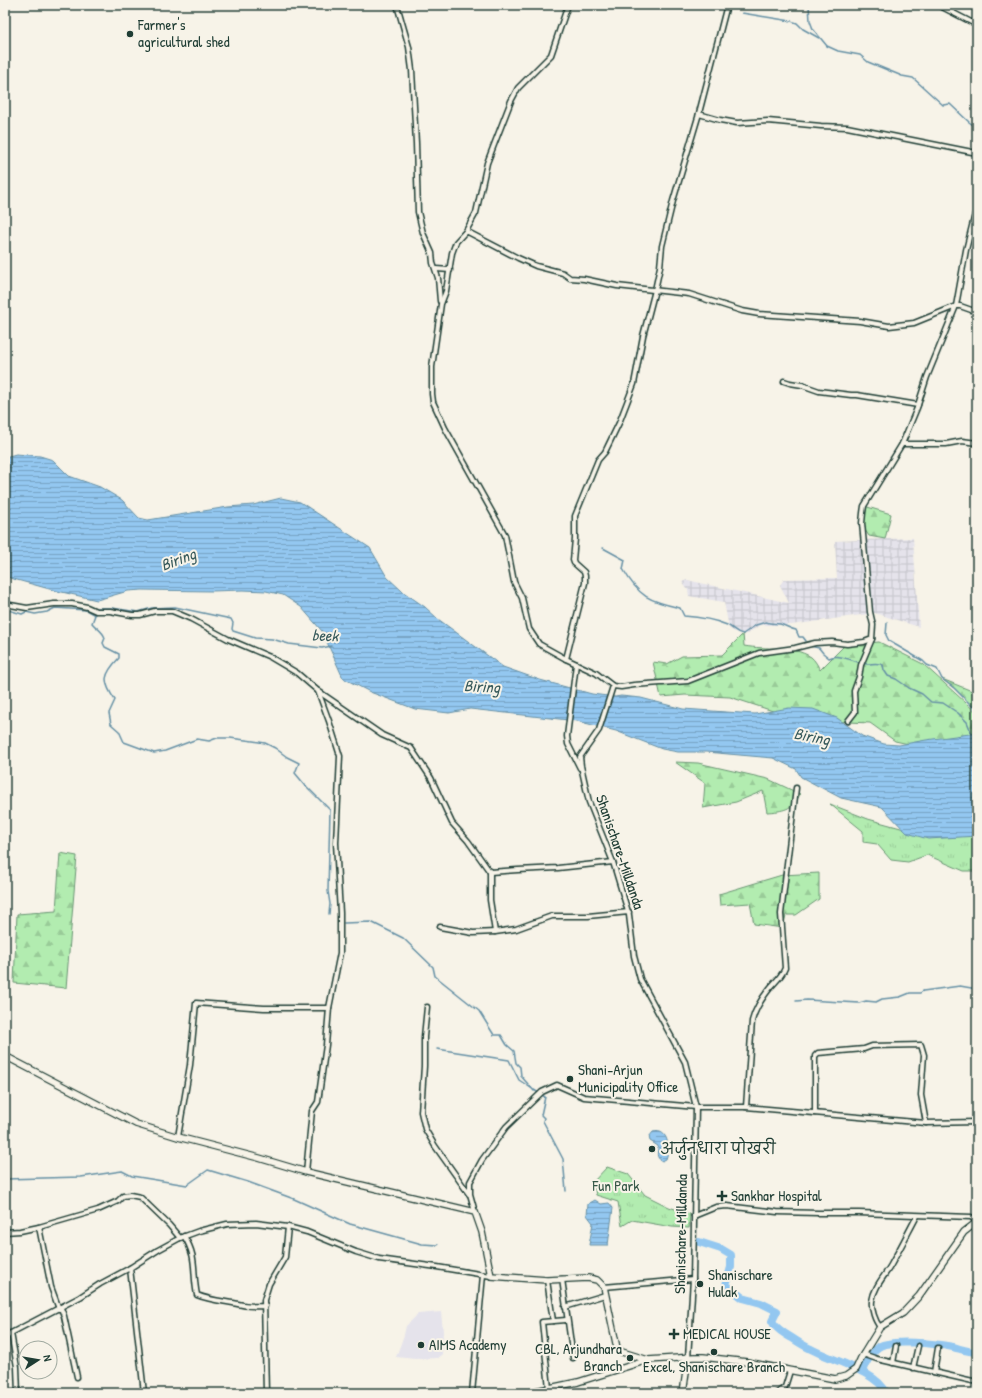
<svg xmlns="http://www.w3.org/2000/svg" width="982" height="1398" viewBox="0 0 982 1398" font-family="'Patrick Hand','Playpen Sans Deva',sans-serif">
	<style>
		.built { fill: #e5e3eb }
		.industrial { fill: url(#industrial-grid) }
		.grass { fill: url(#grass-tufts); stroke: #689472 }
		.forest { fill: url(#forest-firs); stroke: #689472 }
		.water { fill: url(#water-rules); stroke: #6590a5 }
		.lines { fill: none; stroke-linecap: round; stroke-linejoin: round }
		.stream { stroke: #6590a5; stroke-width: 1.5 }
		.river { stroke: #93c7f0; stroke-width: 8 }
		.street-casing { stroke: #1f3d34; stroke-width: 7 }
		.secondary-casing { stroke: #1f3d34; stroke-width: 8 }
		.street { stroke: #f7f3e8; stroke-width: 4 }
		.secondary { stroke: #f7f3e8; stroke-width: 5.5 }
		.poi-dot { fill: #1f3d34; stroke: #f7f3e8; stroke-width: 1.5 }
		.labels { text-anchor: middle; stroke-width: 4; stroke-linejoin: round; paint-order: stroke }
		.poi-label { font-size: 15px; fill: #1f3d34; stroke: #f7f3e8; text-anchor: start }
		.street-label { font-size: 15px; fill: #1f3d34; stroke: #f7f3e8 }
		.park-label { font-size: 15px; fill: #355747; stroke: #f7f3e8 }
		.water-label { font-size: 16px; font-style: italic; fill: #36595a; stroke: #f7f3e8 }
	</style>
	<defs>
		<pattern id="industrial-grid" width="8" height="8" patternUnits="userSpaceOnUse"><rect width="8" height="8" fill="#e5e3eb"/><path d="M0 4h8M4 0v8" fill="none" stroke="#c4c4ca"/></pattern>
		<pattern id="grass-tufts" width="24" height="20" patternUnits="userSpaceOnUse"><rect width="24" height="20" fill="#b2ecb0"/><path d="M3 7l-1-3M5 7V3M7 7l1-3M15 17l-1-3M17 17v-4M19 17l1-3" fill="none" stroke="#99cb98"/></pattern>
		<pattern id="forest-firs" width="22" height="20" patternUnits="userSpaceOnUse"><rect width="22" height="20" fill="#b2ecb0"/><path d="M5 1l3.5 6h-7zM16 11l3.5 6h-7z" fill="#99cb98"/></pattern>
		<pattern id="water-rules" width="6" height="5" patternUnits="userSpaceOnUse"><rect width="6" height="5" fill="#93c7f0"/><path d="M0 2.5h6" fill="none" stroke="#77a3c3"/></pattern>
	</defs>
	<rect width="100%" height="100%" fill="#f7f3e8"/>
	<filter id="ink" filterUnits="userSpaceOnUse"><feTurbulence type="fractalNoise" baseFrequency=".025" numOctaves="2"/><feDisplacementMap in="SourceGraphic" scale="8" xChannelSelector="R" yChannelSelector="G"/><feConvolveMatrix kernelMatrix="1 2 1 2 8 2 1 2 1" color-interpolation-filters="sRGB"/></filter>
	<g filter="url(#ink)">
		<polygon class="built" points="441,1312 443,1331 442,1354 438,1358 415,1359 396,1357 404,1335 406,1326 418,1314"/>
		<polygon class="industrial" points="913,538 919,627 875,613 791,625 760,625 747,634 735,632 729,628 724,602 689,596 688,590 682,582 687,580 789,603 780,585 784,579 837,578 835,541"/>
		<g class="grass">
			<polygon points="830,804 868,819 919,833 977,827 977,871 964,871 927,855 908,862 891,860 877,844 863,842 863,831"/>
			<polygon points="607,1167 628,1174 645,1195 669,1207 690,1214 689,1228 672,1227 632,1220 622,1226 618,1202 596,1195 593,1182"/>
		</g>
		<g class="forest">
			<polygon points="864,506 891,514 885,539 869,536 863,527"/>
			<path d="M743,634L744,646C766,650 792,645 811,657C815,660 818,666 820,670L845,645L879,642L923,664L977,713V750L945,752L895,741L870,723L828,721L776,712L730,697L685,695L661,697L653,662L667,664L682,656L722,655Z"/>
			<polygon points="942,679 977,693 977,711 954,688"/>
			<path d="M675,762L698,763L768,779L800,794C793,810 783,811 767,812L763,791L736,802L703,808L705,783Z"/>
			<polygon points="60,853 77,856 66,988 14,983 17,914 56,911"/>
			<polygon points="819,873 819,899 796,915 786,915 783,928 754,924 750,903 720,905 719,894 782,875"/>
		</g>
		<g class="water">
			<polygon points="16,454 40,456 53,460 69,476 100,487 122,500 139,518 148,520 228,507 253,505 281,498 300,502 370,548 387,577 402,591 425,607 438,619 503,667 540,680 592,694 615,697 621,696 641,698 683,709 755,714 789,708 813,709 837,718 862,736 884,744 899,745 926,740 977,733 977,836 928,839 907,833 882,807 841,798 801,777 796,769 773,758 706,752 678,752 662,749 616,731 577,721 470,709 449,713 415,709 370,692 343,678 322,631 301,607 283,595 266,591 243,590 212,591 142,590 128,591 97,600 53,590 10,578 5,575 5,457"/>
			<path d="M653,1132C669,1128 670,1149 666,1159L662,1161C655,1157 658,1153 658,1146L650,1141L649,1137Z"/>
			<polygon points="595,1200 601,1204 609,1203 613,1208 608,1245 589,1245 593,1223 587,1215 588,1204"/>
		</g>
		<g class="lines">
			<g class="stream">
				<polyline points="809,5 810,21 813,29 827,46 838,51 860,55 868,62 902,76 913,78 943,105 950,104 969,122 977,128"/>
				<polyline points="742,13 791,21 797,23 803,29 819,38"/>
				<path d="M603,548L625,560L623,569C639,597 649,601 680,608L684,616C699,617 713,619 727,625C734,628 734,632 743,634L756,625L766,622C771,624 775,623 780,624C785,625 790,629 796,630L799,637H803L806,641"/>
				<polyline points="95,608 112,608 138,612 152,608 175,607 231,619 233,623 232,629 233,631 255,638 272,639 289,644 322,648 331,646"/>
				<polyline points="5,609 22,614 26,612 35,614 47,612 55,608 86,610"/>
				<path d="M86,610L95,615L92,623C97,629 103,631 105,638L103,643L105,647L119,654V658C103,675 102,681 115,700L109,713L111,724L119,731L124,742L154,753L165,751L197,739L209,741L217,738H230L253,741L265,743L275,748L287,757L299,763L295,773L305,785L330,810L328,891L330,904L329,914"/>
				<polyline points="887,623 886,635 889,641 923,661 927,665 937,669 942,679 954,688 977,711"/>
				<path d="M810,646L819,648L823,653L829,658C842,653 854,663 867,664C873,664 877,662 883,665L884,670L888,676L896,679L909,688L922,694L931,702L943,703L958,713L967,722L972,734"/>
				<polyline points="344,923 371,922 403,938 433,967 435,976 479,1011 494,1035 501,1035 507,1045 514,1051 516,1063 520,1067 521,1076 534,1091"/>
				<polyline points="796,1001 807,1000 859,1003 866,1001 876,1002 882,999 900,997 910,993 920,993 923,991 960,986 977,989"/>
				<polyline points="437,1049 509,1060 519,1080 531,1088"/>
				<polyline points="534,1090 545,1097 541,1115 544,1118 543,1121 563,1159 566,1191"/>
				<polyline points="5,1179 81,1177 122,1171 132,1176 187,1185 208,1170 248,1182 294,1199 350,1224 422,1244 438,1245"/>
			</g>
			<g class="river">
				<path d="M699,1242L721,1249L731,1255V1267L726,1285L743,1298L761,1303L777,1311L772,1321C776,1329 785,1334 792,1338C798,1342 804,1346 811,1349C831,1360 878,1372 886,1393"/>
				<path d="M861,1371C867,1364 869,1354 877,1348C888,1338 938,1344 953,1347C961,1349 968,1352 977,1352"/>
			</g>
			<defs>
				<g id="street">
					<polyline points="397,5 409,47 412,70 416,143 418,212 423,233 432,253 433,263 438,278 440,301"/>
					<polyline points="938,5 977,25"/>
					<polyline points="699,114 720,120 737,123 768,121 821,126 847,127 977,153"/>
					<polyline points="977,206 966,250 956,306 960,306 977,312"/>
					<polygon points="466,231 518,258 536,266 563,273 570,278 584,279 617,286 689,294 742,311 759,314 860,321 889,326 914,323 956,306 927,377 917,408 902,444 864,506 863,513 862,523 870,612 873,625 872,639 864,642 847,644 832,642 815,643 795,648 759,653 688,681 634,685 621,687 613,686 596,673 566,659 539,644 529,629 522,598 514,582 505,535 445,428 433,402 432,394 432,367 441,304 446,291 452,253 456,242"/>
					<polyline points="466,231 476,213 487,163 511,101 518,88 551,55 568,5"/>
					<polyline points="436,269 450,270"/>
					<polyline points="784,381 790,383 802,385 819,391 851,395 857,395 918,405"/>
					<polyline points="902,444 946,444 962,441 977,443"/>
					<polyline points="5,604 27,608 54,604 72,604 87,607 96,611 110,611 132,615 140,615 155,611 172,611 191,619 228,639 270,657 297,673 318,691 382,735 411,748 431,778 452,823 468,841 490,872 490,900 495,932 516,929 552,916 588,916 629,912"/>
					<polyline points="566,659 585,583 585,576 584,572 574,563 573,560 575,539 575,516 598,460 605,452 619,423 634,384 643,336 655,290 660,267 662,246 673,201 698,117 727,5"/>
					<polyline points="576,664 567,736 568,744 580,768"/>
					<polyline points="613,686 599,730 580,757 581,766 589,802 613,862 629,915 634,956 640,979 685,1062 696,1107 693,1279 688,1358"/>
					<polyline points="848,721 855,712 854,691 859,677 861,665 872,639"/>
					<polyline points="490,872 518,870 558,868 613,862"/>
					<polyline points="440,927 473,933 495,932"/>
					<polyline points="427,1007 424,1037 424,1066 421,1112 425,1129 435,1146 469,1194"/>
					<path d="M746,1107L752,1021C755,1009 762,998 770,988C776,981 782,976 785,968L781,914L796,788"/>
					<polyline points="815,1113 815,1056 818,1053 864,1049 872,1046 921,1045 924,1055 921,1095 926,1123"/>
					<polyline points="178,1137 190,1065 196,1003 264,1008 329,1008"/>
					<polyline points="306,1172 312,1111 318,1102 326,1045 329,1008 340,953 340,913 336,843 340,756 329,721 318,691"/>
					<polyline points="475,1212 470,1194 470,1182 482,1160 506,1127 542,1092 557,1085 584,1097 696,1107 746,1107 926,1123 977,1122"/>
					<polyline points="694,1216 716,1207 727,1206 777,1212 818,1213 859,1213 971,1217 977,1222"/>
					<polyline points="39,1227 51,1287 59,1309"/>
					<polyline points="5,1232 20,1231 39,1227 98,1210 118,1201 123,1196 130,1195 140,1197 169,1225 180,1238"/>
					<path d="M184,1236C198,1258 192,1271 197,1295C209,1300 221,1301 233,1303C244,1306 253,1307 265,1306"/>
					<polyline points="130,1268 144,1393"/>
					<polyline points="562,1279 573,1358"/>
					<polyline points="547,1280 553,1321"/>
					<polyline points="604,1287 693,1279"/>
					<polyline points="565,1307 605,1295"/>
					<polyline points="61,1308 64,1316 77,1377"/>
					<path d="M880,1327C875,1321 871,1309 872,1301C874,1286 886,1275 892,1263C901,1247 909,1231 917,1216"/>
					<polyline points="11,1333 17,1367 18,1393"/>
					<polyline points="5,1338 11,1333 80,1297 100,1284 130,1268 158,1250 180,1238 199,1231 227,1224 256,1223 288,1227 307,1232 356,1252 379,1259 437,1267 491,1276"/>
					<polyline points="863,1354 877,1359 977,1382"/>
					<polyline points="893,1363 896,1346"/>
					<polyline points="913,1368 918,1346"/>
					<polyline points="934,1372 938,1348"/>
					<polyline points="549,1388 542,1322 566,1320"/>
					<polyline points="266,1393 264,1300 269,1284 285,1257 288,1227"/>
					<polyline points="472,1393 483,1275"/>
					<polyline points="777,1393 785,1387 790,1371"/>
				</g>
				<g id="secondary">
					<polyline points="5,1056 136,1124 178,1137 259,1158 306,1172 475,1212 482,1232 491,1276 547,1280 588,1278 597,1280 604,1287 617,1348 622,1352 648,1360"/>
					<polyline points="526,1393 578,1382 648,1360 694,1357 703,1357 747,1362 835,1379 846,1376 856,1369 861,1358 880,1327 903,1313 919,1296 964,1232 977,1222"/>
					<polyline points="683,1393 688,1358"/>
				</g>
			</defs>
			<use href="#street" class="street-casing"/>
			<use href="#secondary" class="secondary-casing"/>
			<use href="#street" class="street"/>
			<use href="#secondary" class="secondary"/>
		</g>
	</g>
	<g class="poi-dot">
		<circle cx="130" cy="34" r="4"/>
		<circle cx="570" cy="1079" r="4"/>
		<circle cx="652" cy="1149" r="4"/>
		<path d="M720 1190h4v4h4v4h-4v4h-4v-4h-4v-4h4z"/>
		<circle cx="700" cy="1284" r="4"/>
		<path d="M672 1328h4v4h4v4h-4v4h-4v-4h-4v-4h4z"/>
		<circle cx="421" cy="1345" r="4"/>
		<circle cx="714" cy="1352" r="4"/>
		<circle cx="630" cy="1358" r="4"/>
	</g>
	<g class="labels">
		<g class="poi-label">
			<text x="138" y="30">Farmer's<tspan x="138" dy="17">agricultural shed</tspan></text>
			<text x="578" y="1075">Shani-Arjun<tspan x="578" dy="17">Municipality Office</tspan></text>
			<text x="660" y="1154">अर्जुनधारा पोखरी</text>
			<text x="731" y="1201">Sankhar Hospital</text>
			<text x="708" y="1280">Shanischare<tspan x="708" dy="17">Hulak</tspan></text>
			<text x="683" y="1339">MEDICAL HOUSE</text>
			<text x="429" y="1350">AIMS Academy</text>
			<text x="622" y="1354" text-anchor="end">CBL, Arjundhara<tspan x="622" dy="17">Branch</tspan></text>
			<text x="714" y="1372" text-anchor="middle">Excel, Shanischare Branch</text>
		</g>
		<g class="street-label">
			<text transform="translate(620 852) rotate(71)" y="5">Shanischare-Milldanda</text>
			<text transform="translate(681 1234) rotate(-89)" y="5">Shanischare-Milldanda</text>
		</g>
		<g class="park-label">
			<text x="616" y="1191">Fun Park</text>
		</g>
		<g class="water-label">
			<text transform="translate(178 559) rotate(-21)" y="6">Biring</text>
			<text transform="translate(325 635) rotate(2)" y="6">beek</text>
			<text transform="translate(482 686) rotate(3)" y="6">Biring</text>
			<text transform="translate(812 736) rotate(11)" y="6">Biring</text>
		</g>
	</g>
	<rect width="982" height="1398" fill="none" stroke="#f7f3e8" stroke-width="20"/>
	<rect x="10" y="10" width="962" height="1378" fill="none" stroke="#1f3d34" stroke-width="1.5" filter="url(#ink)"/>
	<g transform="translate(38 1360) rotate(78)"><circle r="19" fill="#f7f3e8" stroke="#a1aaa0"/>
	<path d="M0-3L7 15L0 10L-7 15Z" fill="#1f3d34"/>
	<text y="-6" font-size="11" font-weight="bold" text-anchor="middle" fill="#1f3d34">N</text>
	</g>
</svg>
